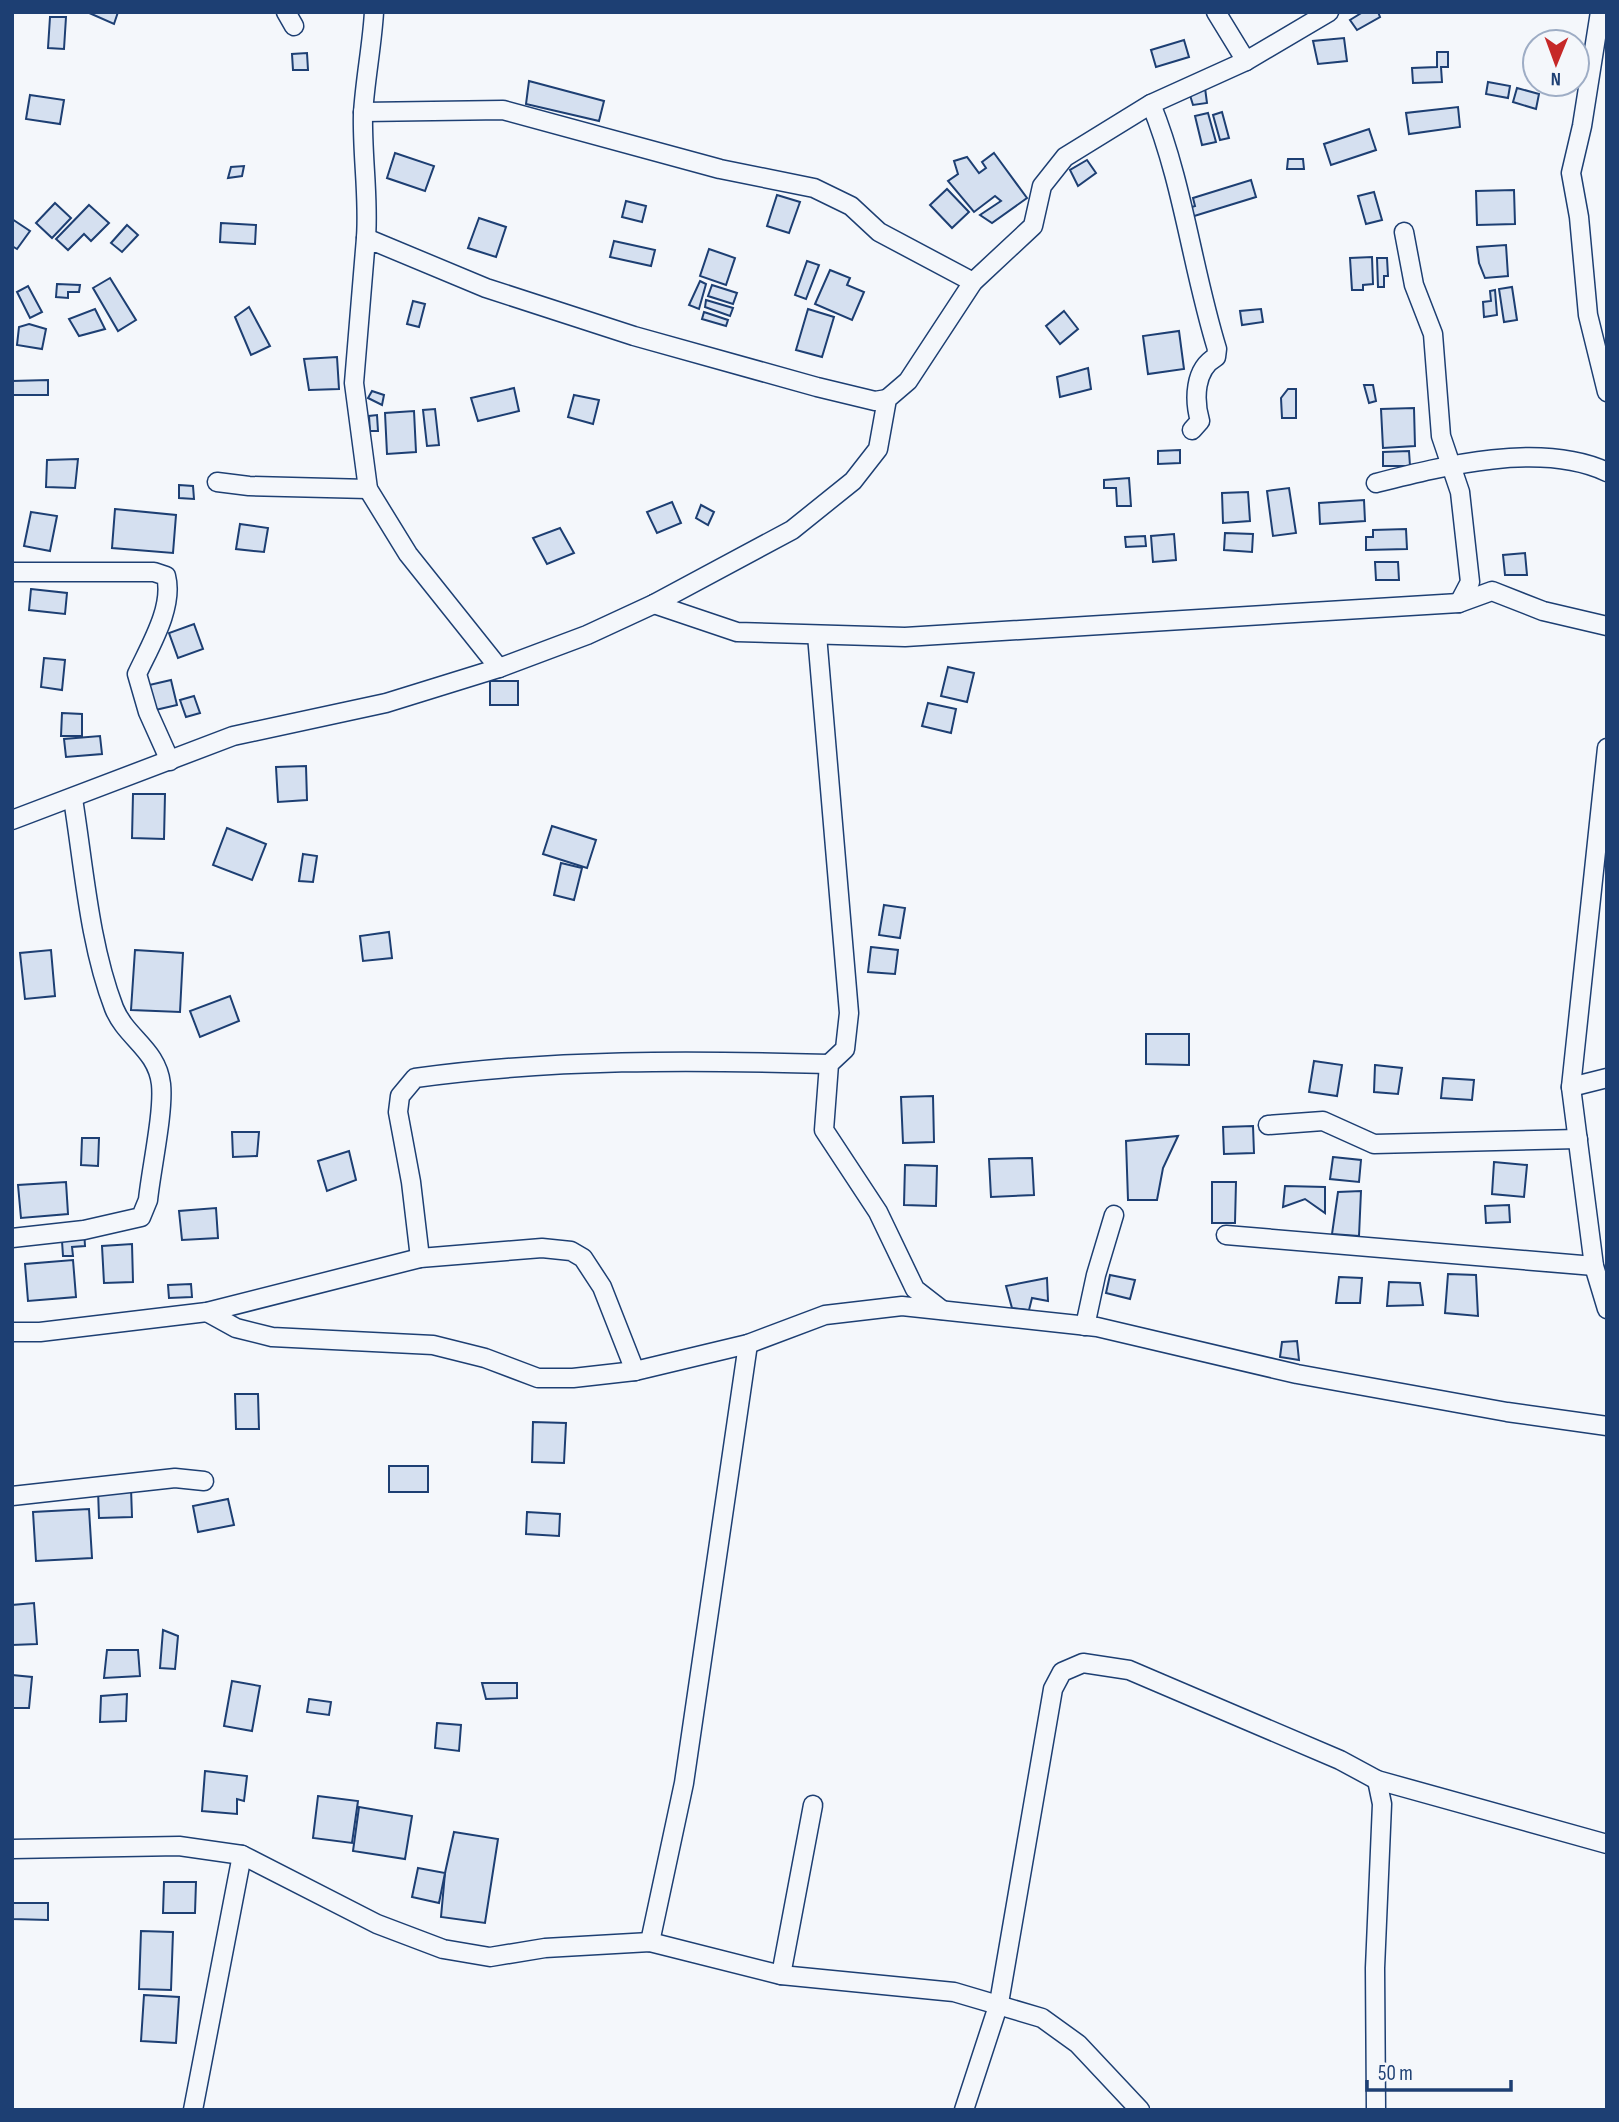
<svg xmlns="http://www.w3.org/2000/svg" width="1619" height="2122" viewBox="0 0 1619 2122" font-family="'Sofia Sans Condensed',sans-serif">
	<style>
		.building { fill: #d5e0f0; stroke: #1d3f73; stroke-width: 2 }
		.lines { fill: none; stroke-linecap: round; stroke-linejoin: round }
		.street-casing { stroke: #1d3f73; stroke-width: 21 }
		.street { stroke: #f4f7fb; stroke-width: 18 }
	</style>
	<rect width="100%" height="100%" fill="#f4f7fb"/>
	<g class="building">
		<polygon points="87,12 118,12 114,24"/>
		<polygon points="1363,12 1378,12 1380,17 1357,30 1350,20"/>
		<polygon points="50,17 66,17 64,49 48,48"/>
		<polygon points="1344,38 1347,61 1318,64 1313,41"/>
		<polygon points="1184,40 1189,57 1156,67 1151,50"/>
		<polygon points="1437,52 1448,52 1448,67 1441,67 1442,82 1413,83 1412,68 1437,67"/>
		<polygon points="307,53 308,70 293,70 292,54"/>
		<polygon points="529,81 604,101 599,121 526,104"/>
		<polygon points="1488,82 1510,86 1508,98 1486,94"/>
		<polygon points="1205,88 1207,103 1193,105 1189,92"/>
		<polygon points="1517,88 1539,94 1536,109 1513,102"/>
		<polygon points="30,95 64,100 60,124 26,119"/>
		<polygon points="1458,107 1460,127 1409,134 1406,113"/>
		<polygon points="1222,112 1229,138 1220,140 1213,115"/>
		<polygon points="1208,113 1216,142 1202,145 1195,116"/>
		<polygon points="1369,129 1376,150 1331,165 1324,144"/>
		<polygon points="395,153 434,166 425,191 387,178"/>
		<polygon points="994,153 1027,198 992,223 980,215 1001,201 995,196 974,212 948,181 958,174 954,161 967,157 979,173 986,168 982,162"/>
		<polygon points="1288,159 1303,159 1304,169 1287,169"/>
		<polygon points="1087,160 1096,173 1078,186 1070,170"/>
		<polygon points="244,166 242,176 228,178 231,167"/>
		<polygon points="1251,180 1256,197 1191,217 1188,208 1195,206 1193,198"/>
		<polygon points="947,189 969,212 952,228 930,205"/>
		<polygon points="1514,190 1515,224 1477,225 1476,191"/>
		<polygon points="1374,192 1382,220 1366,224 1358,196"/>
		<polygon points="777,195 800,202 789,233 767,226"/>
		<polygon points="626,201 646,206 642,222 622,217"/>
		<polygon points="55,203 71,218 52,238 36,223"/>
		<polygon points="89,205 109,223 91,241 84,234 68,250 56,239"/>
		<polygon points="479,218 506,227 496,257 468,248"/>
		<polygon points="12,219 30,231 17,249 12,246"/>
		<polygon points="221,223 256,225 255,244 220,242"/>
		<polygon points="127,225 138,235 122,252 111,243"/>
		<polygon points="614,241 655,250 651,266 610,257"/>
		<polygon points="1506,245 1508,276 1485,278 1479,263 1477,247"/>
		<polygon points="709,249 735,258 726,285 700,276"/>
		<polygon points="1372,257 1373,284 1363,285 1363,290 1352,290 1350,258"/>
		<polygon points="1377,258 1387,258 1388,276 1384,276 1384,287 1378,287"/>
		<polygon points="807,261 819,265 806,299 795,295"/>
		<polygon points="830,270 850,278 847,285 864,292 852,320 815,304"/>
		<polygon points="110,278 136,320 118,331 93,288"/>
		<polygon points="700,281 706,284 699,309 689,305"/>
		<polygon points="57,284 80,285 79,292 68,292 68,298 56,297"/>
		<polygon points="712,285 737,293 733,304 708,296"/>
		<polygon points="28,286 42,312 30,318 17,292"/>
		<polygon points="1512,287 1517,320 1504,322 1499,289"/>
		<polygon points="1495,290 1497,315 1484,317 1483,302 1491,301 1490,291"/>
		<polygon points="706,300 733,308 730,316 705,307"/>
		<polygon points="413,301 425,304 419,327 407,324"/>
		<polygon points="249,307 270,346 251,355 235,317"/>
		<polygon points="95,309 105,329 79,336 69,319"/>
		<polygon points="808,309 834,317 822,357 796,350"/>
		<polygon points="1261,309 1263,322 1242,325 1240,311"/>
		<polygon points="1064,311 1078,329 1060,344 1046,326"/>
		<polygon points="704,312 728,320 726,326 702,319"/>
		<polygon points="29,324 46,329 42,349 17,345 19,327"/>
		<polygon points="1179,331 1184,369 1148,374 1143,336"/>
		<polygon points="337,357 339,389 309,390 304,359"/>
		<polygon points="1088,368 1091,389 1060,397 1057,377"/>
		<polygon points="48,380 48,395 12,395 12,381"/>
		<polygon points="1364,385 1373,385 1376,401 1369,403"/>
		<polygon points="514,388 519,411 478,421 471,398"/>
		<polygon points="1288,389 1296,389 1296,418 1282,418 1281,398"/>
		<polygon points="372,391 384,395 382,405 368,398"/>
		<polygon points="574,395 599,400 593,424 568,417"/>
		<polygon points="1414,408 1415,446 1383,448 1381,409"/>
		<polygon points="435,409 439,445 427,446 423,410"/>
		<polygon points="414,411 416,452 387,454 385,413"/>
		<polygon points="377,415 378,431 370,431 369,416"/>
		<polygon points="1180,450 1180,463 1158,464 1158,451"/>
		<polygon points="1409,451 1410,466 1383,466 1383,452"/>
		<polygon points="78,459 75,488 46,487 47,460"/>
		<polygon points="1129,478 1131,506 1117,506 1116,488 1104,488 1104,480"/>
		<polygon points="179,485 193,486 194,499 179,498"/>
		<polygon points="1289,488 1296,533 1273,536 1267,491"/>
		<polygon points="1248,492 1250,521 1223,523 1222,493"/>
		<polygon points="1364,500 1365,521 1320,524 1319,503"/>
		<polygon points="672,502 681,523 657,533 647,512"/>
		<polygon points="701,505 714,512 708,525 696,518"/>
		<polygon points="115,509 176,515 173,553 112,548"/>
		<polygon points="31,512 57,516 50,551 24,546"/>
		<polygon points="240,524 268,528 264,552 236,549"/>
		<polygon points="560,528 574,553 547,564 533,538"/>
		<polygon points="1406,529 1407,549 1366,550 1366,537 1373,537 1373,530"/>
		<polygon points="1225,533 1253,534 1252,552 1224,550"/>
		<polygon points="1174,534 1176,560 1153,562 1151,536"/>
		<polygon points="1145,536 1146,546 1126,547 1125,537"/>
		<polygon points="1525,553 1527,575 1505,575 1503,555"/>
		<polygon points="1375,562 1398,562 1399,580 1376,580"/>
		<polygon points="31,589 67,593 65,614 29,610"/>
		<polygon points="194,624 203,649 178,658 169,633"/>
		<polygon points="44,658 65,660 62,690 41,687"/>
		<polygon points="948,667 974,673 967,702 941,696"/>
		<polygon points="171,680 177,705 151,711 145,686"/>
		<rect x="490" y="681" width="28" height="24"/>
		<polygon points="194,696 200,713 186,717 180,700"/>
		<polygon points="928,703 956,709 951,733 922,726"/>
		<polygon points="62,713 82,714 82,736 61,736"/>
		<polygon points="100,736 102,754 66,757 64,739"/>
		<polygon points="306,766 307,800 278,802 276,767"/>
		<polygon points="133,794 165,794 164,839 132,838"/>
		<polygon points="552,826 596,840 587,868 543,854"/>
		<polygon points="227,828 266,844 252,880 213,865"/>
		<polygon points="303,854 317,856 313,882 299,881"/>
		<polygon points="561,863 582,868 574,900 554,895"/>
		<polygon points="884,905 905,908 900,938 879,935"/>
		<polygon points="389,932 392,958 363,961 360,936"/>
		<polygon points="871,947 898,950 895,974 868,972"/>
		<polygon points="51,950 55,996 25,999 20,953"/>
		<polygon points="135,950 183,953 180,1012 131,1010"/>
		<polygon points="230,996 239,1021 200,1037 190,1011"/>
		<polygon points="1146,1034 1189,1034 1189,1065 1146,1064"/>
		<polygon points="1314,1061 1342,1065 1337,1096 1309,1092"/>
		<polygon points="1375,1065 1402,1068 1398,1094 1374,1092"/>
		<polygon points="1443,1078 1474,1080 1472,1100 1441,1098"/>
		<polygon points="933,1096 934,1142 903,1143 901,1097"/>
		<polygon points="1253,1126 1254,1153 1224,1154 1223,1127"/>
		<polygon points="232,1132 259,1132 257,1156 233,1157"/>
		<polygon points="1178,1136 1163,1168 1157,1200 1128,1200 1126,1141"/>
		<polygon points="82,1138 99,1138 98,1166 81,1165"/>
		<polygon points="349,1151 356,1180 327,1191 318,1161"/>
		<polygon points="1333,1157 1361,1160 1359,1182 1330,1179"/>
		<polygon points="1032,1158 1034,1195 991,1197 989,1159"/>
		<polygon points="1494,1162 1527,1165 1524,1197 1492,1194"/>
		<polygon points="905,1165 937,1166 936,1206 904,1205"/>
		<polygon points="66,1182 68,1214 21,1218 18,1185"/>
		<polygon points="1212,1182 1236,1182 1235,1223 1212,1223"/>
		<polygon points="1285,1186 1325,1187 1325,1213 1305,1199 1283,1207"/>
		<polygon points="1361,1191 1359,1236 1332,1234 1338,1192"/>
		<polygon points="1509,1205 1510,1222 1486,1223 1485,1206"/>
		<polygon points="216,1208 218,1238 182,1240 179,1211"/>
		<polygon points="84,1230 85,1246 72,1247 73,1256 63,1256 62,1241"/>
		<polygon points="132,1244 133,1282 104,1283 102,1246"/>
		<polygon points="73,1260 76,1297 28,1301 25,1264"/>
		<polygon points="1448,1274 1476,1275 1478,1316 1445,1313"/>
		<polygon points="1110,1275 1135,1280 1130,1299 1106,1293"/>
		<polygon points="1339,1277 1362,1278 1360,1303 1336,1303"/>
		<polygon points="1047,1278 1048,1301 1032,1298 1029,1310 1012,1308 1006,1286"/>
		<polygon points="1389,1282 1420,1283 1423,1305 1387,1306"/>
		<polygon points="191,1284 192,1297 169,1298 168,1285"/>
		<polygon points="1297,1341 1299,1360 1280,1357 1282,1342"/>
		<polygon points="235,1394 258,1394 259,1429 236,1429"/>
		<polygon points="533,1422 566,1423 564,1463 532,1462"/>
		<rect x="389" y="1466" width="39" height="26"/>
		<polygon points="131,1488 132,1517 99,1518 98,1490"/>
		<polygon points="228,1499 234,1525 198,1532 193,1506"/>
		<polygon points="89,1509 92,1558 36,1561 33,1512"/>
		<polygon points="527,1512 560,1514 559,1536 526,1534"/>
		<polygon points="34,1603 37,1644 12,1645 12,1605"/>
		<polygon points="163,1630 178,1636 175,1669 160,1668"/>
		<polygon points="107,1650 138,1650 140,1676 104,1678"/>
		<polygon points="12,1675 32,1677 29,1708 12,1708"/>
		<polygon points="232,1681 260,1686 252,1731 224,1726"/>
		<polygon points="482,1683 517,1683 517,1698 486,1699"/>
		<polygon points="127,1694 126,1721 100,1722 101,1696"/>
		<polygon points="309,1699 331,1702 329,1715 307,1712"/>
		<polygon points="437,1723 461,1725 459,1751 435,1748"/>
		<polygon points="205,1771 247,1776 244,1801 237,1799 237,1814 202,1811"/>
		<polygon points="318,1796 358,1801 352,1843 313,1838"/>
		<polygon points="359,1807 412,1816 405,1859 353,1851"/>
		<polygon points="454,1832 498,1839 485,1923 441,1917 445,1873"/>
		<polygon points="418,1868 445,1873 439,1903 412,1897"/>
		<polygon points="164,1882 196,1882 195,1913 163,1913"/>
		<polygon points="12,1903 48,1903 48,1920 12,1919"/>
		<polygon points="141,1931 173,1932 171,1990 139,1989"/>
		<polygon points="144,1995 179,1997 176,2043 141,2041"/>
	</g>
	<g class="lines">
		<defs>
			<g id="street">
				<polyline points="286,12 294,26"/>
				<polyline points="1216,12 1246,61"/>
				<polyline points="1600,12 1582,126 1571,173 1579,217 1588,315 1607,392"/>
				<path d="M1151,104C1183,182 1192,268 1217,349L1216,357C1194,369 1194,400 1200,421L1192,430"/>
				<polyline points="363,112 503,110 720,169 814,188 851,206 879,232 973,282"/>
				<polyline points="1404,232 1414,285 1433,334 1441,436 1460,492 1470,582 1459,603"/>
				<path d="M366,238C369,197 362,156 363,114C365,80 372,46 374,12"/>
				<polyline points="217,482 249,486 368,489"/>
				<path d="M1376,483C1443,466 1541,441 1607,472"/>
				<path d="M12,572H154L166,576C174,607 150,646 137,674L148,712L170,761"/>
				<polyline points="654,604 737,632 905,637 1459,603 1492,591 1543,611 1607,626"/>
				<polyline points="817,635 849,1013 845,1049 829,1064 824,1130 878,1212 915,1289 942,1310"/>
				<polyline points="499,668 408,554 368,489 354,383 366,238 486,288 634,336 817,387 875,401 887,399"/>
				<polyline points="1607,748 1571,1087 1594,1266 1607,1309"/>
				<polyline points="12,820 233,736 386,703 499,668 587,635 654,604 792,530 853,481 878,449 887,399 908,381 973,282 1033,226 1042,186 1065,157 1151,104 1246,61 1329,12"/>
				<polyline points="1571,1087 1607,1078"/>
				<polyline points="1268,1125 1323,1121 1374,1144 1578,1139"/>
				<polyline points="1226,1235 1594,1266"/>
				<path d="M12,1238L84,1230L141,1217L148,1200C151,1170 164,1112 161,1084C157,1049 126,1038 114,1008C89,943 84,867 73,799"/>
				<path d="M420,1258L411,1182L398,1112L400,1096L415,1078C552,1059 691,1060 829,1064"/>
				<polyline points="207,1312 236,1328 272,1337 433,1345 485,1358 538,1378 573,1378 635,1371 748,1344 825,1315 902,1306 1097,1327 1297,1374 1507,1412 1607,1426"/>
				<polyline points="1085,1326 1096,1275 1114,1215"/>
				<polyline points="12,1332 40,1332 207,1312 420,1258 542,1248 571,1251 583,1258 602,1287 635,1371"/>
				<polyline points="12,1496 175,1478 204,1481"/>
				<polyline points="12,1849 179,1846 242,1855 377,1924 443,1949 490,1957 545,1948 650,1942 781,1975 954,1992 1042,2018 1078,2044 1140,2110"/>
				<polyline points="650,1942 684,1783 748,1344"/>
				<polyline points="781,1975 813,1805"/>
				<polyline points="193,2110 242,1855"/>
				<polyline points="964,2110 999,2003 1053,1689 1062,1672 1083,1663 1129,1670 1340,1760 1377,1780 1607,1844"/>
				<polyline points="1376,2110 1375,1968 1382,1804 1377,1780"/>
			</g>
		</defs>
		<use href="#street" class="street-casing"/>
		<use href="#street" class="street"/>
	</g>
	<rect width="1619" height="2122" fill="none" stroke="#1d3f73" stroke-width="28"/>
	<g transform="translate(1556 63) rotate(181)"><circle r="33" fill="#f4f7fb" stroke="#9eadc5" stroke-width="2"/>
	<path d="M0-5L12 26L0 18L-12 26Z" fill="#c62828"/>
	<text y="-10" font-size="19" font-weight="bold" text-anchor="middle" fill="#1d3f73">N</text>
	</g>
	<path d="M1367 2080v10h144v-10" fill="none" stroke="#1d3f73" stroke-width="3.5"/>
	<text x="1378" y="2080" font-size="21" fill="#1d3f73" stroke="#f4f7fb" stroke-width="5" paint-order="stroke">50 m</text>
</svg>
